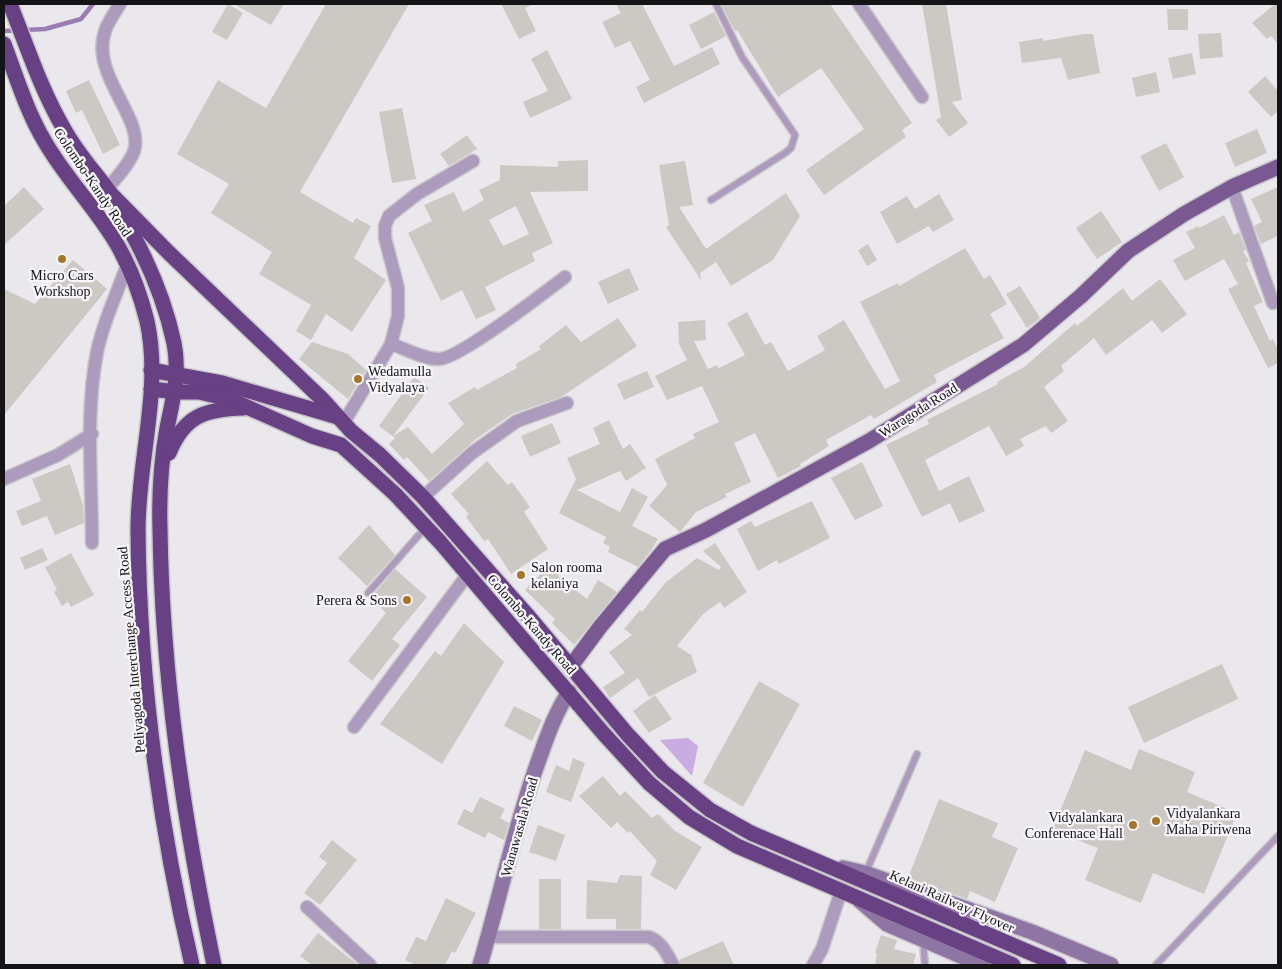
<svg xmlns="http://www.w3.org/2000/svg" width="1282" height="969" viewBox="0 0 1282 969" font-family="'Times New Roman',serif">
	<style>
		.green { fill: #c9ace1 }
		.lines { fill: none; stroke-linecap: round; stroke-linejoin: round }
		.stream { stroke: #9b7db3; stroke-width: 4.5 }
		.building { fill: #ccc9c5; fill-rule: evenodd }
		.lane-casing { stroke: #c8c6ca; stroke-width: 9 }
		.street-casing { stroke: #c8c6ca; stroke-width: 15 }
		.secondary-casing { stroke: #c8c6ca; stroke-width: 18 }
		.primary-casing { stroke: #c8c6ca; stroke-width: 18 }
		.highway-casing { stroke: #c8c6ca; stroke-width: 18 }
		.lane { stroke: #ac9bbc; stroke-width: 6 }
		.street { stroke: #ac9bbc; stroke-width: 12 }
		.secondary { stroke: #8f75a4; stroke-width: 15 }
		.primary { stroke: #7a5993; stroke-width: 15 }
		.highway { stroke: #674184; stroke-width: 15 }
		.poi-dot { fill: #a5752a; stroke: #f7f5f9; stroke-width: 2 }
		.labels { text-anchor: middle; stroke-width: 4.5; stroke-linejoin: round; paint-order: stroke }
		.street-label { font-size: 14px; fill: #141315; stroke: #f7f5f9 }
		.poi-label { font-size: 14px; fill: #141315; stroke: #f7f5f9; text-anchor: start }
	</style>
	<rect width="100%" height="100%" fill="#eae8ec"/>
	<polygon class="green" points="688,738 698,746 692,776 660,740"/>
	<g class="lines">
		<polyline class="stream" points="4,31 45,29 81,19 93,4"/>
	</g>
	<g class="building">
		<polygon points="228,4 243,13 227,40 212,32"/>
		<polygon points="234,4 284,4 271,25"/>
		<polygon points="326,4 409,4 300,192 353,223 356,218 371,226 354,258 386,280 352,332 326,314 311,340 296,331 311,305 259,274 272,252 211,213 229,184 177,154 218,80 266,108"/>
		<polygon points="501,4 534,4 525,8 536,31 519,39"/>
		<polygon points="616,4 642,4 674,66 712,47 720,64 644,103 636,87 650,80 630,41 615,48 602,22 621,13"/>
		<polygon points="721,4 830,4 912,123 902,130 906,137 824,195 806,170 864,129 821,68 778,97 737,30 735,31"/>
		<polygon points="922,4 946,4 962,100 952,102 968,123 949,137 936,120 941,117"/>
		<polygon points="1275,4 1278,4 1278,44 1271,36 1267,39 1252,23"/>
		<polygon points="1167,9 1188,9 1188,30 1168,30"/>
		<polygon points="714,12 726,36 701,49 689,25"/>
		<polygon points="1221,33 1223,57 1200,59 1198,34"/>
		<polygon points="1084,34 1093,34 1100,73 1068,80 1061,58 1022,63 1019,42 1043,38 1043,41"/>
		<polygon points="547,50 572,99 530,118 523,102 548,91 531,59"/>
		<polygon points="1192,53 1196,74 1173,79 1168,58"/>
		<polygon points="1156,72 1160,92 1136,97 1132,78"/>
		<polygon points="1265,76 1278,91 1278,111 1271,117 1248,92"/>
		<polygon points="89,80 120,145 103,154 82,110 76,113 66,91"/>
		<polygon points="402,108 416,179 392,183 379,112"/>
		<polygon points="1257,129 1267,153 1235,167 1225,143"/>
		<polygon points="467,135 477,149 449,166 440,154"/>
		<polygon points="1166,143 1184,177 1159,191 1140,156"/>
		<path d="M588,160V191L530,192L553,243L532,253L535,261L485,287L496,310L476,319L462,290L441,301L408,233L432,221L424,205L454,192L463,212L484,200L479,190L500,180V165L558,167V161ZM516,206L529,234L503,246L489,220Z"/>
		<polygon points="685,161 693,205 679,207 706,249 786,193 800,216 773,260 731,286 716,262 700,273 701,280 666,227 669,225 659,165"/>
		<polygon points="24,187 44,209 4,245 4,206"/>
		<polygon points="1278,187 1278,236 1261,244 1254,226 1262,222 1251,199"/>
		<polygon points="939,194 954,220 933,232 929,226 897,244 880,212 907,196 915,209"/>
		<polygon points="1101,211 1122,242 1097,259 1076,228"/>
		<polygon points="1224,215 1234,235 1239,232 1246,250 1243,251 1249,261 1246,263 1263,302 1254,306 1270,341 1273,339 1278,350 1278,363 1268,368 1228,289 1238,284 1224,259 1185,281 1173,260 1195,248 1186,232 1198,226 1199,228"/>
		<polygon points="868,244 877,260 867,266 858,250"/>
		<polygon points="965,248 984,279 990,275 1007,304 990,314 1004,338 934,375 937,382 874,419 871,415 826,440 829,446 800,464 801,466 778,478 755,433 734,443 751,482 725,494 727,497 696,512 680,532 649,506 667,485 655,459 695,438 693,434 719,422 702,386 667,400 655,376 687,360 679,344 678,322 705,320 706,340 694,341 708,369 717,365 719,368 745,355 727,323 747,312 765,345 771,342 788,371 825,350 817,336 844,320 885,389 900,381 860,302 898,283 899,286"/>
		<polygon points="73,260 107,289 4,415 4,289 35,304"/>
		<polygon points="629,268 639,290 608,304 598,282"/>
		<polygon points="1160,279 1187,314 1162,333 1152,320 1106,355 1094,338 1061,366 1064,371 1044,387 1068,421 1051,433 1046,426 1020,439 1024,446 1006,456 989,426 925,460 939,491 969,476 985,511 959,523 950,503 922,517 886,445 929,424 927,420 998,384 997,382 1024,367 1075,323 1077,326 1123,288 1132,301"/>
		<polygon points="1020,286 1040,318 1027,328 1006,294"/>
		<polygon points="618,318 637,346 561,397 512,414 476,439 429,481 407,457 404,460 389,444 395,438 379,426 414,377 429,388 393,436 408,427 432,454 464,424 448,403 475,387 477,390 517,368 516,364 541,349 539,346 566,325 581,342"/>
		<polygon points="312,342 348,354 366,370 348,399 299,359"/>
		<polygon points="647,371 654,387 624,400 617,384"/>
		<polygon points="609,420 623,449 630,444 646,468 626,481 620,471 577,490 620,512 632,488 648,497 632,526 658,539 652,549 638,567 608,552 610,547 603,543 606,537 559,513 576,479 567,458 600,444 593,428"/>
		<polygon points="552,423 561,443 530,457 521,436"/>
		<polygon points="487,461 508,485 512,482 530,507 524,512 548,549 511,574 488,539 484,541 466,517 469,514 451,494"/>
		<polygon points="862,462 883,506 855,520 831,478"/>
		<polygon points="70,464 83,505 84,523 55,535 47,516 22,526 16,511 41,501 32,479"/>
		<polygon points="812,501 830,538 779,564 777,560 758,571 737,529 751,521 755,527"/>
		<polygon points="369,525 395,555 367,586 338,558"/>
		<polygon points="715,543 747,592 724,608 720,602 703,614 677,646 691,655 697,672 649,697 638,678 610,698 603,687 625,673 609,652 632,635 624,629 640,610 642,612 665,583 697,558 719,570 721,567 703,551"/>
		<polygon points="42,548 48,560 25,570 20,558"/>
		<polygon points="71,553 94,595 71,607 68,602 62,606 54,592 57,590 45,567"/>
		<polygon points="550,564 560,574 558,576 587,599 598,580 617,592 574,645 552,623 555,619 525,590"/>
		<polygon points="395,569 427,597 392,639 400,645 372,681 348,661 386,613 379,606 383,601 375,593"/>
		<polygon points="464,623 504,662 442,764 380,724 435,651 441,656"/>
		<polygon points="1222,664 1238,699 1144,743 1128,707"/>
		<polygon points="759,681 800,704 743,807 703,783"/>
		<polygon points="655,695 672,719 649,733 633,711"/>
		<polygon points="514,706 542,720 532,741 504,726"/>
		<polygon points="1139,749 1195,772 1187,792 1237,813 1204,894 1153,873 1141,903 1085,880 1098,848 1052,831 1085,750 1131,770"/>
		<polygon points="573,758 585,763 571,802 546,792 556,765 569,771"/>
		<polygon points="603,776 620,796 625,791 652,818 658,814 675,831 702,847 676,890 650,875 657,861 630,831 628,833 617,822 611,828 579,796"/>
		<polygon points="480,797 505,809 500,818 509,823 504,840 488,832 485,838 457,824 464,809 472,813"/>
		<polygon points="939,799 998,823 992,837 1018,848 995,902 970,891 967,899 908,878"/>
		<polygon points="538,825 565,835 556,861 529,852"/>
		<polygon points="332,840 357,860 320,905 304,893 327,863 319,857"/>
		<polygon points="620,875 642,876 641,929 616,929 616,919 586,919 587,880 617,883"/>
		<rect x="539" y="879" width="22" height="50"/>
		<polygon points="446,898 476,913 455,953 452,951 445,965 416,965 405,960 416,937 426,941"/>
		<polygon points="318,933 358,965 312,965 300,956"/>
		<polygon points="881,935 897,940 894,949 916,954 913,965 875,965 877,954 875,953"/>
		<polygon points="723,941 734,965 681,965 679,960"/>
	</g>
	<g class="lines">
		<defs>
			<g id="lane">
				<polyline points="711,200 785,153 791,148 795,135 742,57 716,4"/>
				<polyline points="368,593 425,528"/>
				<polyline points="866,872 917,754"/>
				<polyline points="923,941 925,965"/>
				<polyline points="1156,965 1278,836"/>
			</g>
			<g id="street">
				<polyline points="859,4 922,97"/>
				<polyline points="1232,187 1273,303"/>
				<path d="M107,189C116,178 129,165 134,151C145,118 90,76 105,31C108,22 115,12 120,4"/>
				<polyline points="391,344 398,316 398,288 385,238 385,226 389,216 417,194 473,161"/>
				<path d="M344,422L391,344C406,349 423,359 439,359C459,359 545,292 565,277"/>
				<polyline points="4,479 58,455 92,434"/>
				<polyline points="423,497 472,453 517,421 567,403"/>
				<path d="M92,543C92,481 85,414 97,352C103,322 117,294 127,265"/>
				<polyline points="354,727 468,574"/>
				<polyline points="307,907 370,965"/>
				<path d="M488,937H649C662,942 667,954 673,965"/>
				<polyline points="813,965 822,949 841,891"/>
			</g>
			<g id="secondary">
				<polyline points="843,868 865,873 1032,932 1111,965"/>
				<polyline points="859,900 887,924 982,965"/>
				<path d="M480,965C500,897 514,829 538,762C547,737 554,715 569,692"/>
			</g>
			<polyline id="primary" points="571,666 600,627 665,549 706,530 869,441 1023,345 1081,296 1128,251 1184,214 1232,187 1278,167"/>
			<g id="highway">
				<path d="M10,4C27,46 41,90 64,129C77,153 95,172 111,194C118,204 123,215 128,226C149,263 165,301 174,343C180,373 173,399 167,428C161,461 159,496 160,529C162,677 184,821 214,965"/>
				<path d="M4,44C16,76 27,112 45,142C65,177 94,206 115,241C130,266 140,293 147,321C162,389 138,460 138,529C139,674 159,823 192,965"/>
				<polyline points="113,196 169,253 323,400 351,431 380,455 423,497 529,617 628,735 663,772 710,810 751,833 1059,965"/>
				<polyline points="151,370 222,383 338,417"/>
				<polyline points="151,389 176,392 199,392 229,399 312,436 341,445 395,494 440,542 603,733 649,783 689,817 737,846 1013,965"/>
				<path d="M169,453C184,416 205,409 243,408"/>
			</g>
		</defs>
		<use href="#lane" class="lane-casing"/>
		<use href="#street" class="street-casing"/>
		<use href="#secondary" class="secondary-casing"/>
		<use href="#primary" class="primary-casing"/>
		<use href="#highway" class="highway-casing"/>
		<use href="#lane" class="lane"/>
		<use href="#street" class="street"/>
		<use href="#secondary" class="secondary"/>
		<use href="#primary" class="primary"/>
		<use href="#highway" class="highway"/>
	</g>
	<g class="poi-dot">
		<circle cx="62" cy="259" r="5"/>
		<circle cx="358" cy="379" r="5"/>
		<circle cx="521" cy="575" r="5"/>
		<circle cx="407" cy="600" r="5"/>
		<circle cx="1156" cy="821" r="5"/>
		<circle cx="1133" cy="825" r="5"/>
	</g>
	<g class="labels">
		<g class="street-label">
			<text transform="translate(93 182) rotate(56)" y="5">Colombo-Kandy Road</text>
			<text transform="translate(918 410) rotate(-32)" y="5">Waragoda Road</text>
			<text transform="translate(532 624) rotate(49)" y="5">Colombo-Kandy Road</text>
			<text transform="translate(131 650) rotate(-95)" y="5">Peliyagoda Interchange Access Road</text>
			<text transform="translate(519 827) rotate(-74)" y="5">Wanawasala Road</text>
			<text transform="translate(952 901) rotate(24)" y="5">Kelani Railway Flyover</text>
		</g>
		<g class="poi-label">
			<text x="62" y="280" text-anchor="middle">Micro Cars<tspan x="62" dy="16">Workshop</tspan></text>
			<text x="368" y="376">Wedamulla<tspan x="368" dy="16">Vidyalaya</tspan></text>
			<text x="531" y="572">Salon rooma<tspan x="531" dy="16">kelaniya</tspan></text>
			<text x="397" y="605" text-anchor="end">Perera &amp; Sons</text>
			<text x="1166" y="818">Vidyalankara<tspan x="1166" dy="16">Maha Piriwena</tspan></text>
			<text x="1123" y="822" text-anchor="end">Vidyalankara<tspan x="1123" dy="16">Conferenace Hall</tspan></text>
		</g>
	</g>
	<rect width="1282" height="969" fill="none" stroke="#141315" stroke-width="10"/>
</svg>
